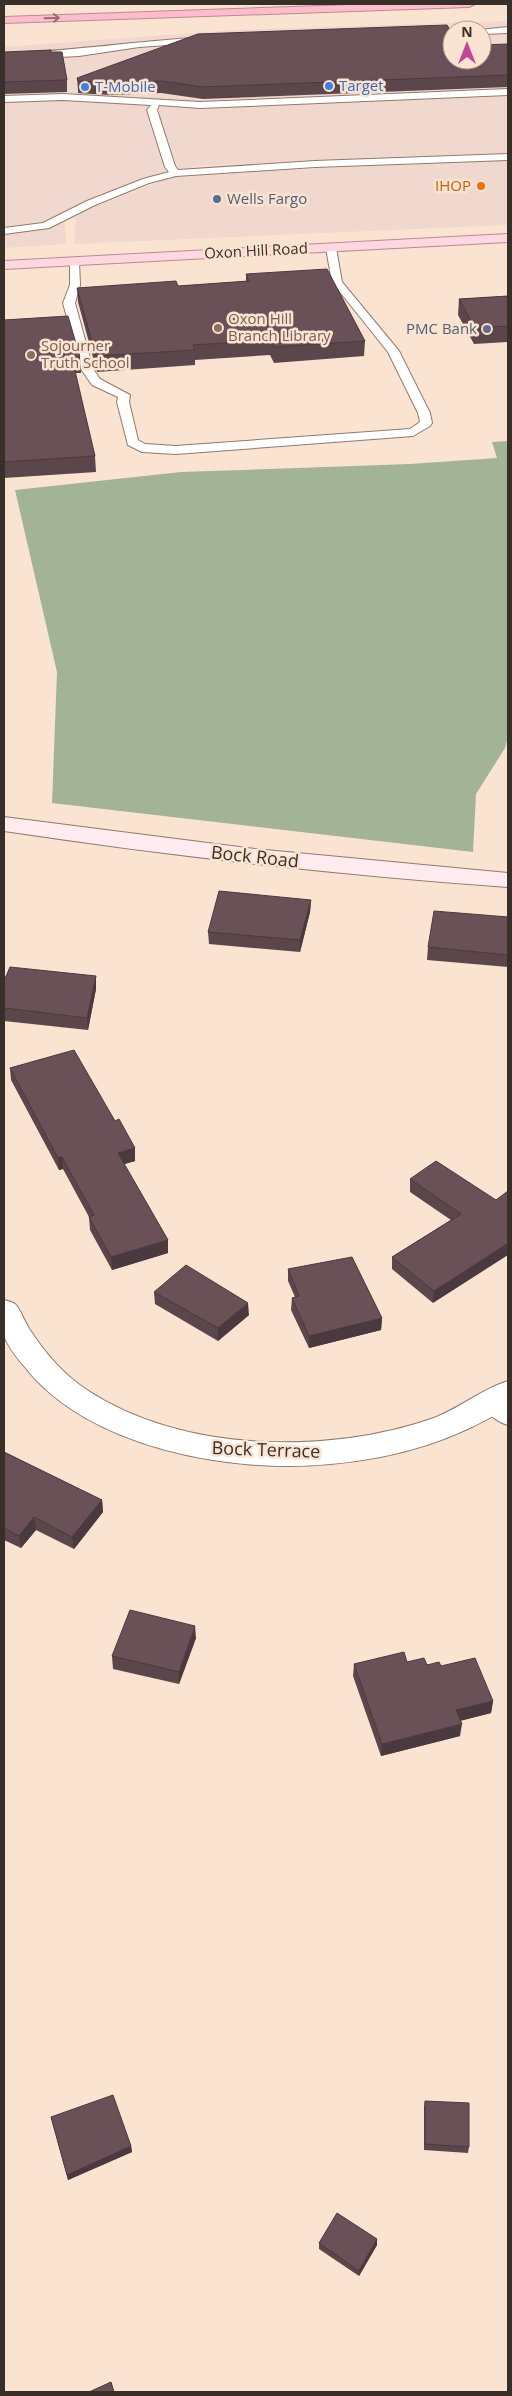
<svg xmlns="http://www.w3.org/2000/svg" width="512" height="2396" viewBox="0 0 512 2396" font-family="'Open Sans',sans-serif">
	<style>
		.commercial { fill: #f0d8cf; fill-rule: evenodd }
		.forest { fill: #a3b397 }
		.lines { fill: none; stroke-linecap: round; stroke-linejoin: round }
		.service-casing { stroke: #907a6b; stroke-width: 2 }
		.minor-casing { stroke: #907a6b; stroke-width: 2 }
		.secondary-casing { stroke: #907a6b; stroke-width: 2 }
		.primary-casing { stroke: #b98b93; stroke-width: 2 }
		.motorway-casing { stroke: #b98b93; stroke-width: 2 }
		.service { fill: #fff; fill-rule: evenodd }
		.minor { fill: #fff; fill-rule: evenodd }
		.secondary { fill: #ffebf0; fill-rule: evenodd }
		.primary { fill: #ffd7e0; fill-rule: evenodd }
		.motorway { fill: #ffbccc; fill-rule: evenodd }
		.wall { fill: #5b464c }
		.shaded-wall { fill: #4a393e }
		.building { fill: #6a5158; stroke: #4a393e }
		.oneway { stroke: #926e72 }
		.shop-dot { fill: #3f7fe0; stroke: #fbe3d1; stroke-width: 2 }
		.food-dot { fill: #e8710a; stroke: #fbe3d1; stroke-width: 2 }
		.service-dot { fill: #5c6f8a; stroke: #fbe3d1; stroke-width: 2 }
		.education-dot { fill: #8d6e63; stroke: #fbe3d1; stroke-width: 2 }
		.labels { text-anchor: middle; stroke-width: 5; stroke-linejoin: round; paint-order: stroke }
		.far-shop-label { font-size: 15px; fill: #366cbe; stroke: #fbe3d1; text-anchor: start }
		.far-food-label { font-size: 15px; fill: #c56008; stroke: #fbe3d1; text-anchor: end }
		.far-service-label { font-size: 15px; fill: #4e5e75; stroke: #fbe3d1; text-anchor: start }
		.far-street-label { font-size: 15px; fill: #382f28; stroke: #fbe3d1 }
		.far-education-label { font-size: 15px; fill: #785e54; stroke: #fbe3d1; text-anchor: start }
		.street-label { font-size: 18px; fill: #382f28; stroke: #fbe3d1 }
	</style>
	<rect width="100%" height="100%" fill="#fbe3d1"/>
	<g class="commercial">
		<path d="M508,21V153L195,166L63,212L67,244L4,248V47L235,30ZM452,30H482V60H452Z"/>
		<polygon points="508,160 508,225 74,244 76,214 176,175"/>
	</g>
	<polygon class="forest" points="508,441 508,738 505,748 476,794 473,852 52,803 57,672 15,490 181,472 410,464 497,458 492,442"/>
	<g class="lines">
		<defs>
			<g id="service">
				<polygon points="508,27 508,33 482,34 482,30 479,30"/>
				<path d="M206,37L210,40L209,42L139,47L79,56L4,60V54C72,51 138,41 206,37Z"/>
				<polygon points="508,89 508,95 200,108 159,105 157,110 175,166 178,170 315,161 508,154 508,160 315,167 176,176 149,183 95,205 49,228 4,234 4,228 43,223 87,201 143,179 169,172 165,167 147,110 151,105 63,100 4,102 4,96 63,94 200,102"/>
				<polygon points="331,245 336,248 342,282 399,351 430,413 432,423 430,426 413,436 176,454 142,452 128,445 117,402 118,397 92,385 81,369 63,303 70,285 70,259 78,259 79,261 80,285 75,303 93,369 100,379 130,395 129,402 138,440 145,444 176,446 410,429 420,422 418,413 388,352 332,282 326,248"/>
				<path d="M491,1395L499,1397L508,1405V1425C497,1422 486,1413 480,1403L483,1397Z"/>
			</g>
			<path id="minor" d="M4,1300C7,1301 12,1302 15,1304C21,1310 25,1323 30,1330C45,1353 64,1375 87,1390C182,1453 329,1455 434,1418C460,1408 482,1389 508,1381V1407C455,1441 392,1459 330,1464C232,1474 87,1448 24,1366C17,1358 9,1348 5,1338C1,1328 3,1310 4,1300Z"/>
			<path id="secondary" d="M4,817L255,849L508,873V887C340,875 171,856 4,831Z"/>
			<polygon id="primary" points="508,234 508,242 4,269 4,261"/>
			<polygon id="motorway" points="379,4 475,4 469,7 4,23 4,17"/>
		</defs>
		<use href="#service" class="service-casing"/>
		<use href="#minor" class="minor-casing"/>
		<use href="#secondary" class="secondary-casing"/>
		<use href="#primary" class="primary-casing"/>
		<use href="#motorway" class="motorway-casing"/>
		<use href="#service" class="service"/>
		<use href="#minor" class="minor"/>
		<use href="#secondary" class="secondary"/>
		<use href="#primary" class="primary"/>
		<use href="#motorway" class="motorway"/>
	</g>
	<g class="wall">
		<polygon points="508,44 508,87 203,99 161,93 110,95 78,93 78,90 77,78 452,60"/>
		<polygon points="4,52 51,52 67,80 67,92 4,94"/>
		<polygon points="246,274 365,341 364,356 274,363 270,355 195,360 195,365 97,372 78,302 77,288 178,286 246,281"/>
		<polygon points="508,296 508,342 474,344 458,315 459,299"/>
		<polygon points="4,320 80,357 81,373 75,373 95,456 96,472 4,478"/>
		<polygon points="311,900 310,912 300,952 209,944 208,932"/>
		<polygon points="508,917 508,967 427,960 428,947"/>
		<polygon points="96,976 96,989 88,1030 4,1021 4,981"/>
		<polygon points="10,1068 115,1121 135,1148 135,1161 124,1164 168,1240 168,1253 112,1270 90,1230 89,1217 63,1169 59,1170 11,1080"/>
		<polygon points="410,1179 496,1200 433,1303 392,1269 392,1257 451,1220 410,1192"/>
		<polygon points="288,1269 382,1318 381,1330 309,1348 291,1310 292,1298 295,1297 288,1281"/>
		<polygon points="154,1292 249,1315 218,1341 155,1304"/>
		<polygon points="4,1452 102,1500 103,1512 74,1549 36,1530 21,1548 4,1540"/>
		<polygon points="196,1638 179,1684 113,1669 112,1656"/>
		<polygon points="407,1662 441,1666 493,1701 491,1713 460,1721 460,1736 381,1756 353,1676 354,1664"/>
		<polygon points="425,2101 469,2147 468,2153 424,2150 424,2107"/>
		<polygon points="51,2117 131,2146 132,2152 68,2180"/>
		<polygon points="377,2239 377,2245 359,2276 319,2249 319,2243"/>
	</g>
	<g class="shaded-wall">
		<polygon points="311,900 310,912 300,952 300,940"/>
		<polygon points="96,976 96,989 88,1030 87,1018"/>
		<polygon points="135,1148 135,1161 118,1166 118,1153"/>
		<polygon points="62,1157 63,1169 59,1170 58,1158"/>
		<polygon points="168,1240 168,1253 112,1270 111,1257"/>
		<polygon points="508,1243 508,1255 433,1303 434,1291"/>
		<polygon points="248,1303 249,1315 218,1341 218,1328"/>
		<polygon points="382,1318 381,1330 309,1348 309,1336"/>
		<polygon points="102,1500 103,1512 74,1549 72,1537"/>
		<polygon points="34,1517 36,1530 21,1548 19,1536"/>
		<polygon points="195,1626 196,1638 179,1684 179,1672"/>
		<polygon points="493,1701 491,1713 455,1722 456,1710"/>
		<polygon points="462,1724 460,1736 381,1756 382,1744"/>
		<polygon points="131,2146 132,2152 68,2180 67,2175"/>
		<polygon points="377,2239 377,2245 359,2276 359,2271"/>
	</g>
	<g class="building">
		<polygon points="447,25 452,33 452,60 482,60 482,45 508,44 508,75 203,87 161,81 110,83 78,81 77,78 198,34"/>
		<polygon points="51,50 51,52 62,52 67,80 4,82 4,52"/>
		<polygon points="327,269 365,341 274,347 270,340 193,345 195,350 96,356 77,288 176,281 178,286 249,281 246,274"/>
		<polygon points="508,296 508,326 475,328 459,299"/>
		<polygon points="68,316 80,357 72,358 95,456 4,462 4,320"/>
		<polygon points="219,891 311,900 300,940 208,932"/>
		<polygon points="434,911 508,917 508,955 428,947"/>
		<polygon points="10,967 96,976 87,1018 4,1008 4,981"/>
		<polygon points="74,1050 115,1121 119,1119 135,1148 118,1153 168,1240 111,1257 89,1217 94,1215 62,1157 58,1158 10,1068"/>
		<polygon points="436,1161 496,1200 508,1191 508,1243 434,1291 392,1257 461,1214 410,1179"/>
		<polygon points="352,1257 382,1318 309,1336 292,1298 299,1296 288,1269"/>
		<polygon points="186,1265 248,1303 218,1328 154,1292"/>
		<polygon points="4,1452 102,1500 72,1537 34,1517 19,1536 4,1528"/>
		<polygon points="130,1610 195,1626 179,1672 112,1656"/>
		<polygon points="404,1652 407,1662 424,1658 427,1665 439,1662 441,1666 475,1658 493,1701 456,1710 462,1724 382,1744 354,1664"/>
		<polygon points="113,2095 131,2146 67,2175 51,2117"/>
		<polygon points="425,2101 469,2103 469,2147 425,2144"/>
		<polygon points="337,2213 377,2239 359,2271 319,2243"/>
		<polygon points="111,2382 114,2392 89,2392"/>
	</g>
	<defs><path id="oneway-shaft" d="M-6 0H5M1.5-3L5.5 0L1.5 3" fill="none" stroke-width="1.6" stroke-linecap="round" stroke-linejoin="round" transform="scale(1.25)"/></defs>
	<use class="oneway" href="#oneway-shaft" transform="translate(52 18) rotate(-2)"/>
	<g class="shop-dot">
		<circle cx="329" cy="86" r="5"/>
		<circle cx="85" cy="87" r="5"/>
	</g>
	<circle class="food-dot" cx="481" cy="186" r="5"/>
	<g class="service-dot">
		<circle cx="217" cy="199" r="5"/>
		<circle cx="487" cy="329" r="5"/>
	</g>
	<g class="education-dot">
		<circle cx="218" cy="328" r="5"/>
		<circle cx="31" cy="355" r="5"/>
	</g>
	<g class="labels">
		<g class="far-shop-label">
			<text x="339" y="91">Target</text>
			<text x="95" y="92">T-Mobile</text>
		</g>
		<g class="far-food-label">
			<text x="471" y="191">IHOP</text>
		</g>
		<g class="far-service-label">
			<text x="227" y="204">Wells Fargo</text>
			<text x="477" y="334" text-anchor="end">PMC Bank</text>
		</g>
		<g class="far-street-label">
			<text transform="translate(256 251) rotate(-3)" y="5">Oxon Hill Road</text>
		</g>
		<g class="far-education-label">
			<text x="228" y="324">Oxon Hill<tspan x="228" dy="17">Branch Library</tspan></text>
			<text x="41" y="351">Sojourner<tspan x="41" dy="17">Truth School</tspan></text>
		</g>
		<g class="street-label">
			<text transform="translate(255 857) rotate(6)" y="6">Bock Road</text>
			<text transform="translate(266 1450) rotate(2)" y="6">Bock Terrace</text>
		</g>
	</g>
	<rect width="512" height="2396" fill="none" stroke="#382f28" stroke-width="10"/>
	<g transform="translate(467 45)"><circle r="24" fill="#fbe3d1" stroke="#ad9b8d"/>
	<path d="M0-4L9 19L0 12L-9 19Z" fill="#c24698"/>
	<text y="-8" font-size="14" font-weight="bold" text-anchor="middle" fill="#382f28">N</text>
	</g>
</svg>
